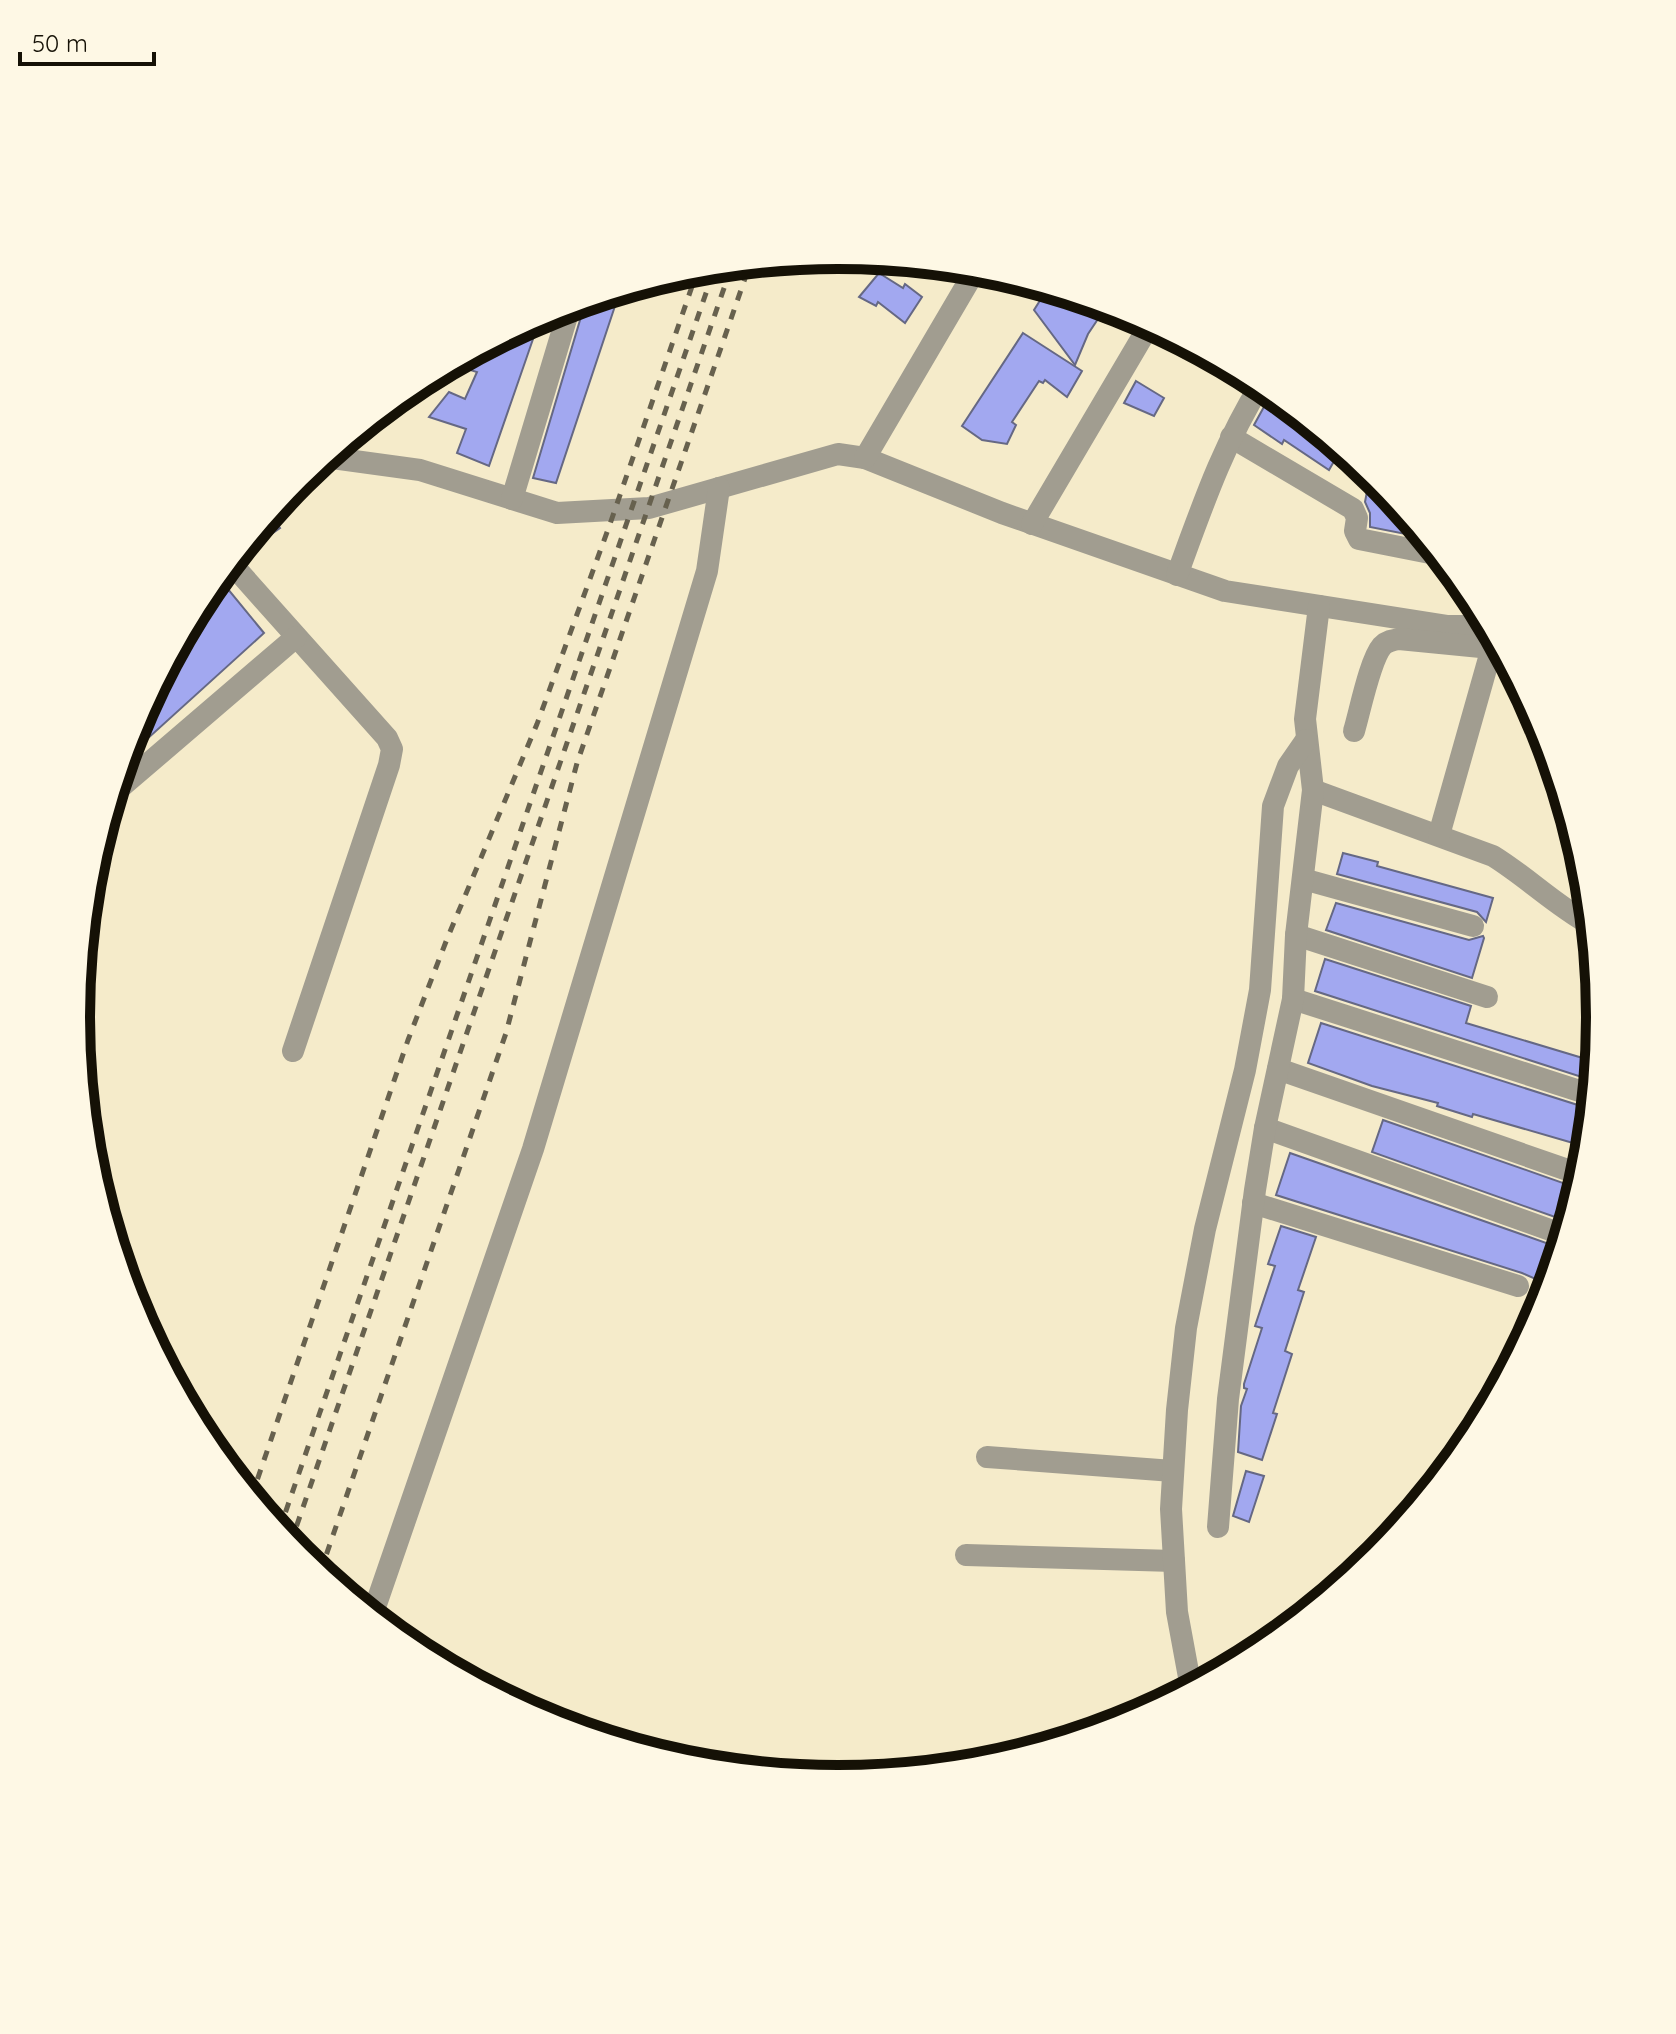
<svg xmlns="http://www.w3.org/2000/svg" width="1676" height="2034" viewBox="0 0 1676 2034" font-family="Quicksand,sans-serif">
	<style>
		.building { fill: #a2a8f0; stroke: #656884; stroke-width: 2 }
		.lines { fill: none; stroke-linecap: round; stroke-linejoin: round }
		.minor { stroke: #a19d90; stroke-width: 22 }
		.rail { stroke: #67614e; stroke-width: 5; stroke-dasharray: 10 10; stroke-linecap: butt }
		.rim { fill: none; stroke: #151106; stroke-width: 10 }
	</style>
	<rect width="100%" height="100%" fill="#f5ebca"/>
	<g class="building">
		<polygon points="879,273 903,288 905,284 922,297 905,323 878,302 876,306 859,297"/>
		<polygon points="1048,288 1112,308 1104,322 1098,319 1088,334 1075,365 1034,310"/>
		<polygon points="620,291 556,483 533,478 583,310 583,302"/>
		<polygon points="541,316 489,466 457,453 466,429 429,417 449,392 465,399 477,372 451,364"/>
		<polygon points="1023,333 1082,371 1067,397 1045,380 1043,383 1039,381 1012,422 1016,425 1007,444 982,440 962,426"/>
		<polygon points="1136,381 1164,398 1154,416 1124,403"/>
		<polygon points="1271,394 1341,449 1329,470 1284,440 1282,444 1254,425"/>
		<polygon points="1369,481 1381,483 1426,538 1370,527 1370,513 1365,502"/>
		<polygon points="270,514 280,528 270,535 250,538"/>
		<polygon points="218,577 264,633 124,760 134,725 205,593"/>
		<polygon points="1343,853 1378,862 1377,866 1493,898 1486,922 1477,912 1337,874"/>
		<polygon points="1336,903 1469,940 1483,936 1484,938 1472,978 1326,930"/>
		<polygon points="1325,959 1471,1006 1466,1023 1596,1062 1594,1081 1315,991"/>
		<polygon points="1321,1023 1584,1107 1573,1143 1473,1114 1472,1117 1437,1106 1438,1103 1372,1086 1308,1063"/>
		<polygon points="1383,1120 1566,1184 1555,1217 1372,1152"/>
		<polygon points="1290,1153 1552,1245 1540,1281 1522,1273 1276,1195"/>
		<polygon points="1281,1226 1316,1237 1298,1290 1304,1292 1285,1351 1292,1354 1273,1413 1277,1414 1262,1460 1238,1452 1241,1406 1247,1389 1244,1388 1244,1384 1262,1328 1255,1326 1275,1266 1268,1264"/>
		<polygon points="1246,1471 1264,1476 1249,1522 1233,1516"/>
	</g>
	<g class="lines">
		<g class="minor">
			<polyline points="1231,437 1353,509 1357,518 1355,531 1359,539 1440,555"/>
			<polyline points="325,457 420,470 557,513 649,508 838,454 865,458 1002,513 1225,591 1448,626 1489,626"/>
			<polyline points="865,458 976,269"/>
			<polyline points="512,499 570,306"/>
			<polyline points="1032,524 1150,324"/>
			<polyline points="230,562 387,738 392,749 389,765 293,1051"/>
			<path d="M1177,575C1202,507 1223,445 1261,384"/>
			<path d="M1354,731C1360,711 1370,660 1382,646C1387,641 1393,640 1399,639L1491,648"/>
			<path d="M1313,790L1493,856C1527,877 1556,906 1591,925"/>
			<polyline points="114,793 296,637"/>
			<polyline points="1439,835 1495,637"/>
			<polyline points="1303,879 1473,926"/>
			<polyline points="1296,935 1487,997"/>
			<polyline points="1293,999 1592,1095"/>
			<polyline points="1278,1069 1582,1175"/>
			<polyline points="1265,1128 1564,1235"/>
			<polyline points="1253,1203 1518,1286"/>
			<polyline points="987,1457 1173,1471"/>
			<polyline points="1218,1527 1228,1399 1255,1190 1265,1128 1293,999 1296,935 1313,790 1305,719 1319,606"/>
			<polyline points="966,1555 1174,1561"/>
			<polyline points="372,1616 533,1149 707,571 719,488"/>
			<polyline points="1191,1688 1177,1612 1171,1509 1177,1410 1186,1328 1205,1229 1245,1070 1260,990 1273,806 1288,766 1306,740"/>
		</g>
		<g class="rail">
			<polyline points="251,1498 408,1040 447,939 537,724 610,524 698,269"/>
			<polyline points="279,1531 715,267"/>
			<polyline points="290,1545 732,265"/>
			<polyline points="320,1573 506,1033 577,763 750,264"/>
		</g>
	</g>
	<path d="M0 0H1676V2034H0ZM90 1017a748 748 0 1 1 1496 0a748 748 0 1 1-1496 0Z" fill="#fef8e5" fill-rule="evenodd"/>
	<path class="rim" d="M90 1017a748 748 0 1 1 1496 0a748 748 0 1 1-1496 0Z"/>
	<path d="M20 52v12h134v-12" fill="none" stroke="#151106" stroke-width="4"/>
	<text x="32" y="52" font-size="24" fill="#151106" stroke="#fef8e5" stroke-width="6" paint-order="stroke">50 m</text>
</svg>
